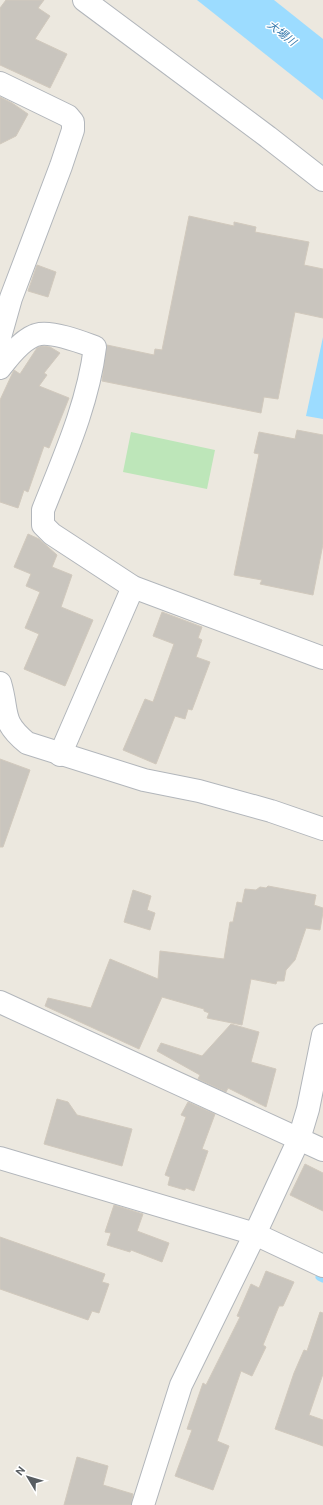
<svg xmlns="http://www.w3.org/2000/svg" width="323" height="1505" viewBox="0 0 323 1505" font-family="Ubuntu,'Noto Sans JP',sans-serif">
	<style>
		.green { fill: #bde6b9 }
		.water { fill: #9cdcff }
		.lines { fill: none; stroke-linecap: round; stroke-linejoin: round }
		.stream { stroke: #9cdcff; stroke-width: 7 }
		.building { fill: #c9c5be; stroke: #d1c9bd }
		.minor-casing { stroke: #b2b6bb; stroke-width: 24 }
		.minor { stroke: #fff; stroke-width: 22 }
		.labels { text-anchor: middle; stroke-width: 3; stroke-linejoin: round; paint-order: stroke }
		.water-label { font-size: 11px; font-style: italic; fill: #3478ac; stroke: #fff }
	</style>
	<rect width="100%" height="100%" fill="#ece8df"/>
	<polygon class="green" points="131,432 215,450 207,489 123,472"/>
	<g class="water">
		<polygon points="197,0 274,0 323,39 323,100"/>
		<polygon points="323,337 323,419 306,416"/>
	</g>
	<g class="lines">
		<polyline class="stream" points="319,1277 323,1279"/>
	</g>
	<g class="building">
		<polygon points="6,0 44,0 38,8 50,16 35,39 67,54 50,88 0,65 0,8"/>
		<polygon points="0,97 12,103 28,114 16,136 0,144"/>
		<polygon points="189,216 234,226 234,222 256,227 255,232 309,242 304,265 323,269 323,318 295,312 278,399 264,397 261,413 102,381 107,345 154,355 155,349 162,350"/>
		<polygon points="37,265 56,272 48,297 28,291"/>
		<polygon points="42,346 50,347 60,353 44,373 47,375 39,386 69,398 49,448 44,446 28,492 24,490 18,508 0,502 0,400 13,372 14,370 20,374 37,348"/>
		<polygon points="297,430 323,435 323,544 313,595 260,584 262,580 234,575 259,454 254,453 259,432 295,439"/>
		<polygon points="28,534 39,539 57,555 52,567 72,575 61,607 93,620 65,686 24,669 39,634 25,628 40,592 26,586 31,574 14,567"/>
		<polygon points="162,612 202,627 198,638 202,640 196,657 210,662 192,710 188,709 185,719 175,716 156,764 123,750 145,699 153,702 174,644 153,636"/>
		<polygon points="0,759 30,770 3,847 0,847"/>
		<polygon points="268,886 316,895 314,905 323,908 323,912 320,930 306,928 295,960 286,970 284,981 277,981 276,984 251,979 242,1025 207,1018 209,1013 204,1011 204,1009 162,997 139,1049 45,1006 48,998 91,1008 110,959 158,979 160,951 224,959 230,922 233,922 237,902 242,903 245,889 256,890 260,887 266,888"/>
		<polygon points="133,890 151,896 147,910 155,913 150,930 124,922"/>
		<polygon points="231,1024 259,1032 251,1062 276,1069 266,1107 228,1088 226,1092 198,1079 200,1075 157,1051 161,1043 202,1056"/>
		<polygon points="57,1099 68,1102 77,1115 132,1129 122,1166 44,1144"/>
		<polygon points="188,1102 215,1114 202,1149 208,1151 194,1191 186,1188 185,1190 168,1185 170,1177 165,1175 186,1117 181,1115"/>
		<polygon points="305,1164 323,1173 323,1211 290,1195"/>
		<polygon points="114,1205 143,1214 137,1231 169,1243 162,1262 131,1250 130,1252 107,1245 111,1233 105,1232"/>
		<polygon points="0,1237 105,1274 102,1282 109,1284 99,1313 92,1311 88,1320 0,1289"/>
		<polygon points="266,1271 294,1282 283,1306 279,1306 263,1345 266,1347 252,1376 241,1371 217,1441 229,1446 213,1490 175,1476 192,1430 187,1429 203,1383 206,1385 240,1317 237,1316 251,1284 259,1288"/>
		<polygon points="320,1312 323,1313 323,1374 309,1415 323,1420 323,1446 275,1429 294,1373 304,1350 307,1351"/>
		<polygon points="77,1457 108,1466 103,1485 133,1494 131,1505 64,1505"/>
	</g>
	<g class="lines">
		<defs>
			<g id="minor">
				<polyline points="84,0 268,137 323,180"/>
				<polyline points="0,83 68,116 73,122 73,130 61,166 11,298 0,337 1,349 6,360"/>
				<path d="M0,368C9,356 25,336 40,334C55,332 81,342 95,347C88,404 64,457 43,510V525L52,534L133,587L323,658"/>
				<path d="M0,683C9,713 0,721 27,743L144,780L199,791L271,811L323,829"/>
				<polyline points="60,755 133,587"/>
				<polyline points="0,1002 323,1150"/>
				<polyline points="0,1158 255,1234 323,1266"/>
				<polyline points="143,1505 181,1385 255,1234 299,1139 308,1109 323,1035"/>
			</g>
		</defs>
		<use href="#minor" class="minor-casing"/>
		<use href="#minor" class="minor"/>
	</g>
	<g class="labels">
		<g class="water-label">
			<text transform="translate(282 33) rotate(38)" y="4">大場川</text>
		</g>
	</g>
	<g transform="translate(28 1477) rotate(308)" stroke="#ffffff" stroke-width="3" paint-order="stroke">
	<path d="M0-3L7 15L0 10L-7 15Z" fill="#585d61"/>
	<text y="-6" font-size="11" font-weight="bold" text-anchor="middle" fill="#585d61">N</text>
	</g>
</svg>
